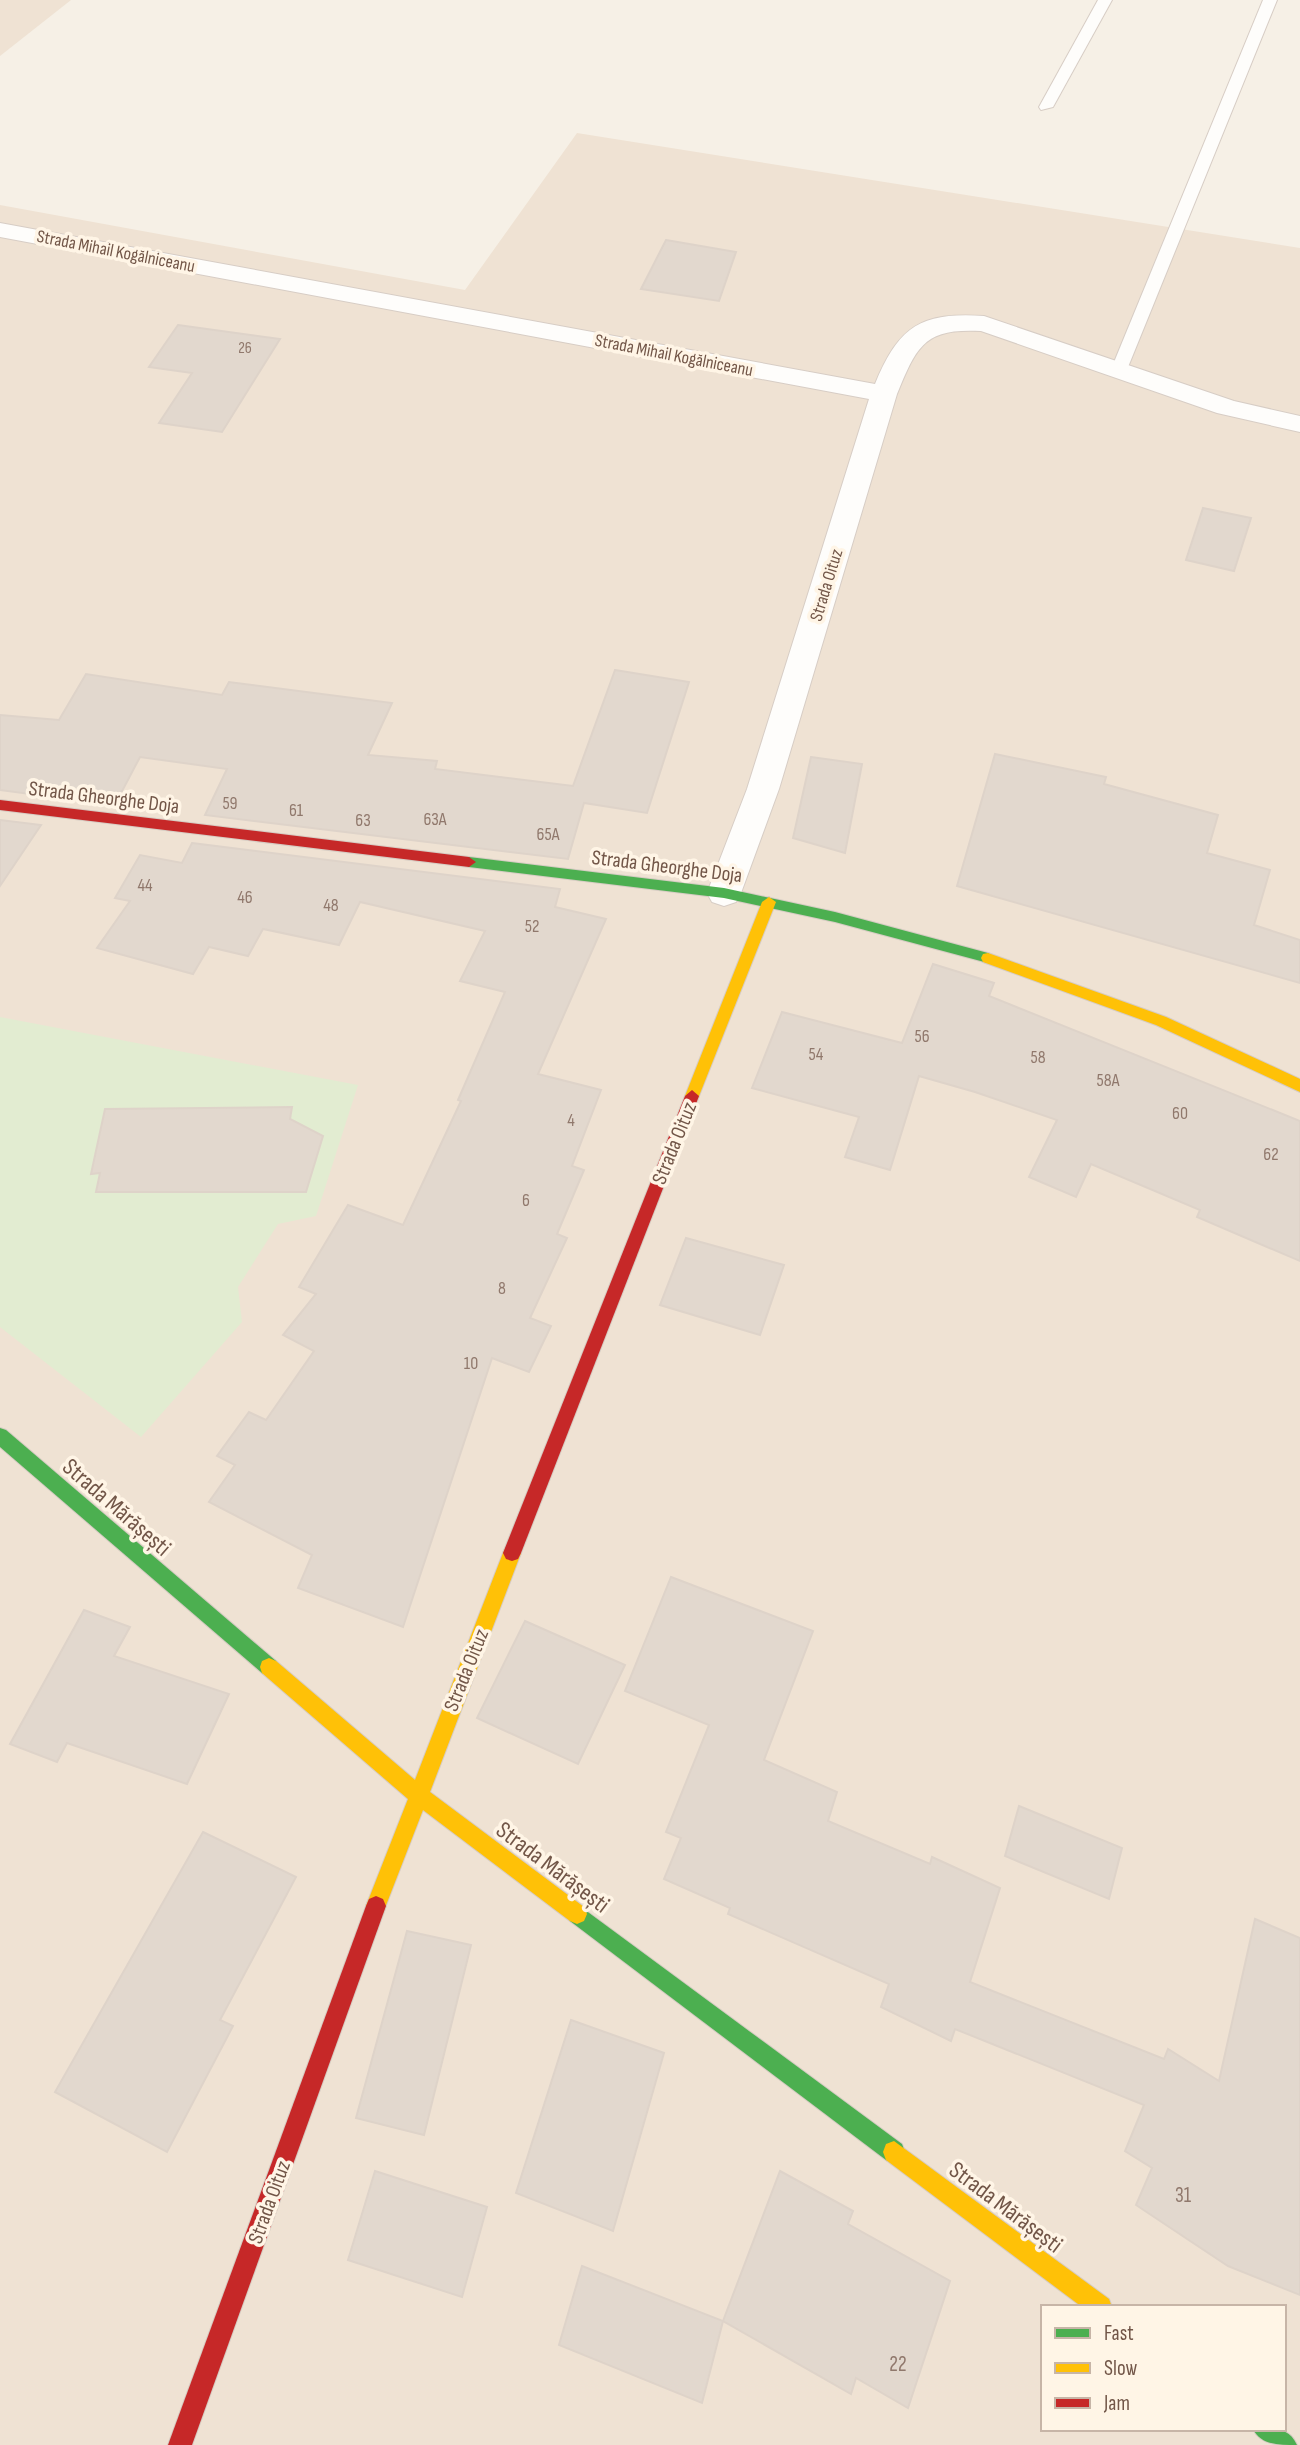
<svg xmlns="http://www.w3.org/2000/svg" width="1300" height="2445" viewBox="0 0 1300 2445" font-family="'Sofia Sans Condensed',sans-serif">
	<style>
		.residential { fill: #efe2d3; fill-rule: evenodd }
		.green { fill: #e2ecd1 }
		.building { fill: #e2d8ce; stroke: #ded3c9; stroke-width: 2 }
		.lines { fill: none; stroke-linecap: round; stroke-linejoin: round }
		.lane-casing { stroke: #d7cdc5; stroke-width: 2 }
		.street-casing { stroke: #d7cdc5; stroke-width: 2 }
		.fast-casing { stroke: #d6ccc3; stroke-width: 2 }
		.slow-casing { stroke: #d6ccc3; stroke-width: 2 }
		.jam-casing { stroke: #d6ccc3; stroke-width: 2 }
		.lane { fill: #fefdfb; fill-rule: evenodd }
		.street { fill: #fefdfb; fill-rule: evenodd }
		.fast { fill: #4caf50; fill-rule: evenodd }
		.slow { fill: #ffc107; fill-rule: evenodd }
		.jam { fill: #c62828; fill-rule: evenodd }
		.labels { text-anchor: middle; stroke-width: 7; stroke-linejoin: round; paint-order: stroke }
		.far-number-label { font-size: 16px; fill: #90786c }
		.far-street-label { font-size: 18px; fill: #725648; stroke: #fff5e6 }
		.number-label { font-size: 18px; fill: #90786c }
		.street-label { font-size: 21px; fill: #725648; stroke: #fff5e6 }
		.near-number-label { font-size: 21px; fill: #90786c }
		.near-street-label { font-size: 24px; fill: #725648; stroke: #fff5e6 }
	</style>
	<rect width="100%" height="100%" fill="#f6f0e6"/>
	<g class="residential">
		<polygon points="0,0 71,0 0,56"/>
		<path d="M577,133L1300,248V2445H0V205L465,290ZM1043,2307H1284V2429H1043Z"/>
	</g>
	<polygon class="green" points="0,1017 358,1085 316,1216 278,1224 238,1287 242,1322 141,1437 0,1327"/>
	<g class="building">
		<polygon points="666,240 736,252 719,301 641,289"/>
		<polygon points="178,325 280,339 222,432 159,423 192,373 149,367"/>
		<polygon points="1203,508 1251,518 1234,571 1186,560"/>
		<polygon points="615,670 689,682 647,813 584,803 568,859 205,815 227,769 140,757 119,797 66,788 60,798 0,790 0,715 59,720 86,674 222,695 229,682 392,703 368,755 437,761 435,769 573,786"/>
		<polygon points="995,754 1106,777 1104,784 1218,815 1207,853 1270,870 1254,925 1300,940 1300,983 957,886"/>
		<polygon points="811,757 862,764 845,853 793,838"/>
		<polygon points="0,820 41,825 0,886"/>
		<polygon points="192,843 560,889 555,907 606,919 538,1074 601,1090 572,1166 584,1170 557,1234 567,1238 530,1318 551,1326 529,1372 492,1358 403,1627 298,1588 312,1555 209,1502 235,1465 217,1456 249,1412 266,1420 314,1351 283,1335 316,1294 299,1287 348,1205 403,1225 461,1101 458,1100 505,992 460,981 485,931 360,902 339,945 263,929 248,956 209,947 193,974 97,948 130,901 115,898 140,855 182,863"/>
		<polygon points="933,964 994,983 989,996 1300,1121 1300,1261 1197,1217 1200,1210 1091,1164 1076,1197 1029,1177 1057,1120 975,1092 919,1076 890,1170 845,1157 859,1117 752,1088 782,1012 902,1043"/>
		<polygon points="292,1107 290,1119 323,1136 306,1192 96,1192 100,1173 91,1174 105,1109"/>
		<polygon points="686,1238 784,1265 760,1335 660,1305"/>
		<polygon points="671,1577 813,1631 764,1760 837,1792 828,1821 930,1864 932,1857 1000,1888 970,1982 1164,2059 1168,2049 1219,2081 1255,1919 1300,1938 1300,2295 1228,2266 1136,2205 1152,2168 1125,2151 1144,2105 955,2029 951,2041 881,2007 889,1984 728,1914 730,1908 664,1879 681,1838 666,1832 709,1725 625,1691"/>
		<polygon points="84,1610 130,1627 114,1656 229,1694 187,1784 67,1743 57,1762 10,1744"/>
		<polygon points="525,1621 625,1665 578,1764 477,1718"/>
		<polygon points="1019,1806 1122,1848 1109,1899 1005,1856"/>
		<polygon points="203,1832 296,1877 220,2020 233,2026 167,2152 55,2092"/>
		<polygon points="407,1931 471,1945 424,2135 356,2118"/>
		<polygon points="571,2020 664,2053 613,2231 516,2193"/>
		<polygon points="375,2171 487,2207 462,2297 348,2260"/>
		<polygon points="780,2171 853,2211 848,2224 950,2281 908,2408 856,2378 851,2394 723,2321"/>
		<polygon points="582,2266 723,2321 702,2403 559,2345"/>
	</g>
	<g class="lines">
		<defs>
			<g id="lane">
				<polygon points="1098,0 1112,0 1053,107 1041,110 1039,107"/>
				<polygon points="1263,0 1277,0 1126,372 1124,376 1112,376 1110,372"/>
			</g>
			<path id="street" d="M0,223L875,384C899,326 921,312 984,316L1234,401L1300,416V432L1217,413L981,331C925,328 917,345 897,394L779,789L741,893L736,902L724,906L712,902L707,893L747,789L869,399L0,237Z"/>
			<g id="fast">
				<polygon points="469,857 724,888 835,912 988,953 995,958 988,963 835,922 724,898 469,867 462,862"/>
				<polygon points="0,1428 6,1430 276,1661 278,1667 276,1673 269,1676 262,1673 0,1447"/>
				<polygon points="577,1904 902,2144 905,2152 902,2160 894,2163 886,2160 570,1921 567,1914 570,1907"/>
				<path d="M1253,2429C1271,2429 1288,2425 1297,2445C1278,2445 1261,2445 1253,2429Z"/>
			</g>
			<g id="slow">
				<polygon points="769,897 776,902 699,1096 697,1100 687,1100 685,1096 762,902"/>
				<polygon points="988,953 1166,1017 1300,1079 1300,1092 1156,1025 983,962 981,958 983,954"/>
				<polygon points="512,1545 518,1547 521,1553 430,1792 584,1907 587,1914 584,1921 577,1924 570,1921 423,1810 383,1913 376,1916 369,1913 366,1906 408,1799 262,1673 260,1667 262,1661 269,1658 276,1661 415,1780 503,1553 506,1547"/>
				<polygon points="894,2141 1109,2299 1112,2307 1082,2307 886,2160 883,2152 886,2144"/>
			</g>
			<g id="jam">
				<polygon points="0,800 469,857 476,862 469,867 0,810"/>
				<polygon points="692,1090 699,1096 521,1553 518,1559 512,1561 506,1559 503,1553 685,1096"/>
				<polygon points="376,1896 383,1899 386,1906 192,2445 168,2445 366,1906 369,1899"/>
			</g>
		</defs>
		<use href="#lane" class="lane-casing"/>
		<use href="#street" class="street-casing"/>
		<use href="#fast" class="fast-casing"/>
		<use href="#slow" class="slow-casing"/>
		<use href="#jam" class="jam-casing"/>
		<use href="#lane" class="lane"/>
		<use href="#street" class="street"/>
		<use href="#fast" class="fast"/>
		<use href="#slow" class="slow"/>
		<use href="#jam" class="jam"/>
	</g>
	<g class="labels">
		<g class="far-number-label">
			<text x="245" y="353">26</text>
		</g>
		<g class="far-street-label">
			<text transform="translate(116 251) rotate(11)" y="6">Strada Mihail Kogălniceanu</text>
			<text transform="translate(674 355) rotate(11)" y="6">Strada Mihail Kogălniceanu</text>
			<text transform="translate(826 585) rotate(-73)" y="6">Strada Oituz</text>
		</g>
		<g class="number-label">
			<text x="230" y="809">59</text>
			<text x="296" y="816">61</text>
			<text x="435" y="825">63A</text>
			<text x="363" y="826">63</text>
			<text x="548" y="840">65A</text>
			<text x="145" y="891">44</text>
			<text x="245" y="903">46</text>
			<text x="331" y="911">48</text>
			<text x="532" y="932">52</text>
			<text x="922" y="1042">56</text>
			<text x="816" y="1060">54</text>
			<text x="1038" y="1063">58</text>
			<text x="1108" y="1086">58A</text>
			<text x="1180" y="1119">60</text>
			<text x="571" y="1126">4</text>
			<text x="1271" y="1160">62</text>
			<text x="526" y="1206">6</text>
			<text x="502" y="1294">8</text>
			<text x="471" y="1369">10</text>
		</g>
		<g class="street-label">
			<text transform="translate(104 797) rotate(7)" y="7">Strada Gheorghe Doja</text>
			<text transform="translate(667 866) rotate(7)" y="7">Strada Gheorghe Doja</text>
			<text transform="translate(674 1143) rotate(-68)" y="7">Strada Oituz</text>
			<text transform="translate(466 1670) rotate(-68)" y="7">Strada Oituz</text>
			<text transform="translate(269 2202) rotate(-70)" y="7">Strada Oituz</text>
		</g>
		<g class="near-number-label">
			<text x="1183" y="2202">31</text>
			<text x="898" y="2371">22</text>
		</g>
		<g class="near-street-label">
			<text transform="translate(117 1507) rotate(41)" y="8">Strada Mărășești</text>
			<text transform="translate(553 1867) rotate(37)" y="8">Strada Mărășești</text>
			<text transform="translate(1006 2207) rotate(37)" y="8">Strada Mărășești</text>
		</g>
	</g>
	<rect x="1041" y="2305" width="245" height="126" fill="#fff5e6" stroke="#c7b5a7" stroke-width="2"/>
	<rect x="1055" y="2328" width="35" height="10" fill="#4caf50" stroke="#c7b5a7" stroke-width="2"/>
	<text x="1104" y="2340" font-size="21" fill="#725648">Fast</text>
	<rect x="1055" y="2363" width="35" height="10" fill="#ffc107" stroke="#c7b5a7" stroke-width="2"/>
	<text x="1104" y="2375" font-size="21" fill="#725648">Slow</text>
	<rect x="1055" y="2398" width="35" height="10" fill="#c62828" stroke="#c7b5a7" stroke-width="2"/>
	<text x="1104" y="2410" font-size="21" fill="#725648">Jam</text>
</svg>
